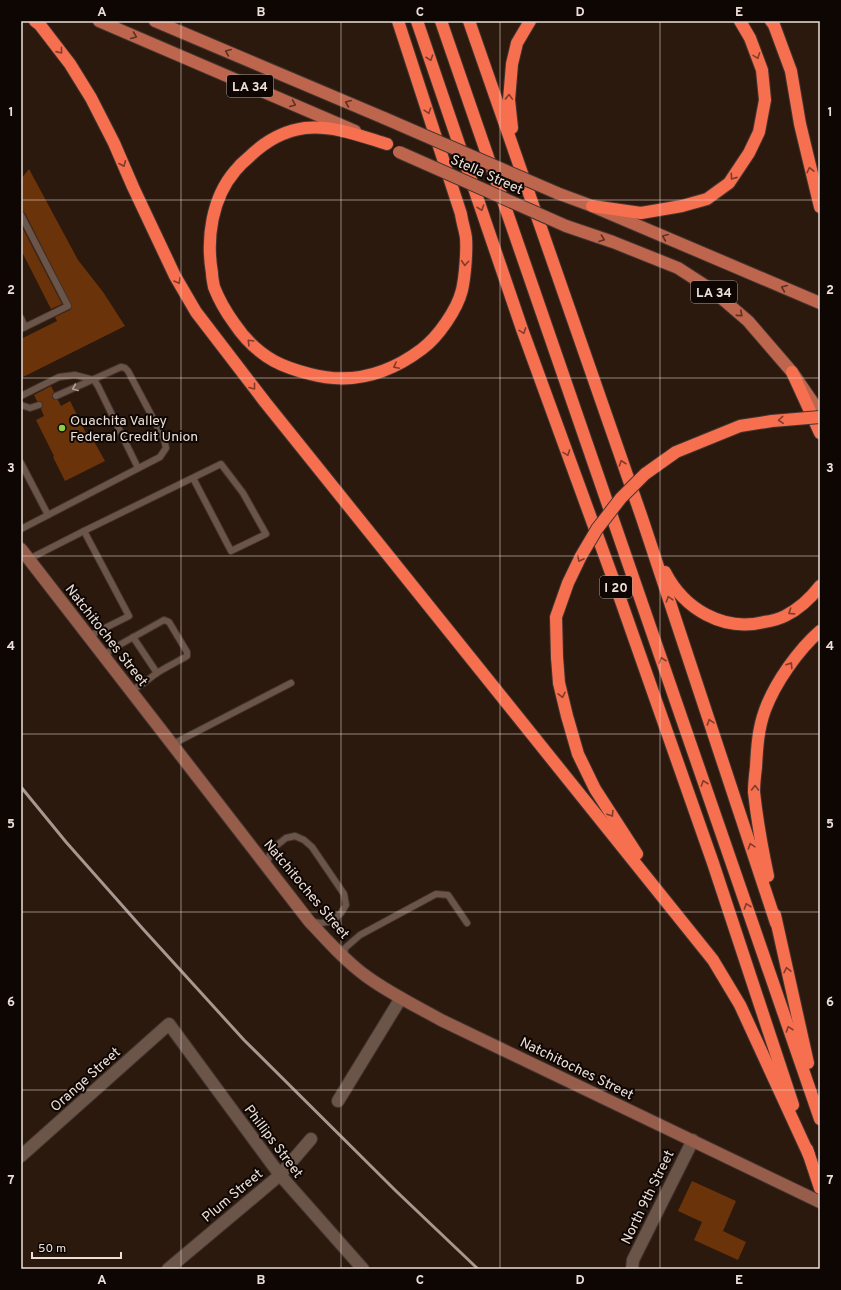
<svg xmlns="http://www.w3.org/2000/svg" width="841" height="1290" viewBox="0 0 841 1290" font-family="Overpass,sans-serif">
	<style>
		.building { fill: #6b330a }
		.lines { fill: none; stroke-linecap: round; stroke-linejoin: round }
		.lane-casing { stroke: #433430; stroke-width: 8 }
		.street-casing { stroke: #433430; stroke-width: 14 }
		.secondary-casing { stroke: #433430; stroke-width: 14 }
		.primary-casing { stroke: #433430; stroke-width: 14 }
		.highway-casing { stroke: #433430; stroke-width: 14 }
		.lane { stroke: #6b5548; stroke-width: 6 }
		.street { stroke: #6b5548; stroke-width: 12 }
		.secondary { stroke: #955d4a; stroke-width: 12 }
		.primary { stroke: #be654d; stroke-width: 12 }
		.highway { stroke: #f67050; stroke-width: 12 }
		.rail { stroke: #a6978f; stroke-width: 3 }
		.primary-bridge-casing { stroke: #433430; stroke-width: 14; stroke-linecap: butt }
		.highway-bridge-casing { stroke: #433430; stroke-width: 14; stroke-linecap: butt }
		.primary-bridge { stroke: #be654d; stroke-width: 12 }
		.highway-bridge { stroke: #f67050; stroke-width: 12 }
		.oneway { stroke: #5d3124 }
		.oneway2 { stroke: #823b2a }
		.oneway3 { stroke: #b2a197 }
		.grid { fill: none; stroke: #ecdfd8; stroke-width: 1; stroke-opacity: 0.55 }
		.poi-dot { fill: #8cce45; stroke: #0e0603; stroke-width: 1.5 }
		.labels { text-anchor: middle; stroke-width: 4; stroke-linejoin: round; paint-order: stroke }
		.shield { fill: #0e0603; stroke: #a99e98; stroke-width: 1 }
		.shield-label { font-size: 13px; font-weight: bold; fill: #ecdfd8 }
		.street-label { font-size: 14px; fill: #ecdfd8; stroke: #0e0603 }
		.poi-label { font-size: 14px; fill: #ecdfd8; stroke: #0e0603; text-anchor: start }
		.neatline { fill: none; stroke: #ecdfd8; stroke-width: 1.5 }
		.grid-label { font-size: 13px; text-anchor: middle; font-weight: bold; fill: #ecdfd8 }
	</style>
	<rect width="100%" height="100%" fill="#2b190e"/>
	<g class="building">
		<polygon points="29,169 78,260 103,292 125,326 21,378 21,339 57,321 55,317 70,310 72,306 25,213 21,211 21,179"/>
		<polygon points="21,225 62,304 51,309 21,250"/>
		<polygon points="51,386 54,392 52,395 52,398 55,400 58,400 61,406 70,401 88,437 91,436 105,461 65,481 53,457 54,456 36,420 44,416 41,409 43,406 43,404 40,401 37,401 34,395"/>
		<polygon points="692,1181 736,1201 723,1231 746,1242 738,1260 694,1240 702,1222 678,1211"/>
	</g>
	<g class="lines">
		<defs>
			<g id="lane">
				<polyline points="21,215 68,306 21,329"/>
				<polyline points="21,318 25,327"/>
				<polyline points="21,396 59,377 75,375 94,380 98,386 138,468"/>
				<polyline points="21,405 30,408 39,405"/>
				<polyline points="21,463 48,515"/>
				<polyline points="21,529 160,457 166,448 164,439 128,371 125,368 121,367 56,396"/>
				<polyline points="29,559 84,531"/>
				<polyline points="89,636 129,616 84,531 221,464 243,493 266,534 231,551 193,478"/>
				<polyline points="133,637 157,673"/>
				<path d="M104,656L112,649L164,620L169,622L187,652V656C177,662 166,667 157,673C148,679 141,687 130,690"/>
				<polyline points="173,744 291,683"/>
				<polyline points="266,865 272,849 286,838 295,836 304,840 312,847 344,894 346,905 341,913 333,921 321,923 313,922"/>
				<polyline points="344,956 345,948 360,935 436,894 448,895 467,923"/>
			</g>
			<g id="street">
				<polyline points="338,1101 401,998"/>
				<polyline points="21,1156 169,1024 280,1175 363,1269"/>
				<polyline points="168,1269 280,1175 311,1139"/>
				<polyline points="632,1269 633,1260 693,1140"/>
			</g>
			<path id="secondary" d="M21,549L309,921C327,940 345,961 366,976C389,993 416,1006 441,1020L820,1202"/>
			<g id="primary">
				<polyline points="99,21 355,131"/>
				<polyline points="155,21 384,118"/>
				<polyline points="557,193 592,206 820,303"/>
				<polyline points="566,226 613,242 678,268 712,290 748,321 792,372 820,413"/>
			</g>
			<g id="highway">
				<polyline points="35,21 40,25 70,64 91,98 114,143 133,187 175,276 196,312 265,402 713,960 740,1005 809,1155"/>
				<polyline points="417,21 522,329 615,584 713,863 793,1105"/>
				<polyline points="441,21 820,1119"/>
				<polyline points="469,21 642,518 776,923"/>
				<polyline points="771,21 774,25 791,71 800,124 820,207"/>
				<polyline points="512,128 509,100 512,64 517,43 530,21"/>
				<path d="M387,144C361,136 333,125 305,128C283,131 263,143 248,158C243,162 239,166 235,171C212,198 206,238 212,273C212,277 213,282 214,287C219,300 226,312 234,323C244,338 258,352 274,361C285,367 298,371 310,374C351,385 389,374 422,349C438,337 457,310 462,290C465,277 467,251 466,238C465,230 462,222 461,214L398,21"/>
				<polyline points="592,206 641,213 682,206 707,199 729,183 749,153 759,132 765,100 762,70 750,38 740,21"/>
				<polyline points="792,372 820,433"/>
				<path d="M665,572C684,609 723,632 764,622C771,621 779,619 785,616C799,609 810,599 820,586"/>
				<polyline points="557,657 559,683 567,716 578,754 595,789 637,854"/>
				<path d="M768,876C762,848 757,820 754,792C754,784 755,775 756,767C757,748 758,729 765,710C775,683 798,650 820,631"/>
				<polyline points="775,915 808,1063"/>
				<polyline points="807,1149 820,1188"/>
			</g>
		</defs>
		<use href="#lane" class="lane-casing"/>
		<use href="#street" class="street-casing"/>
		<use href="#secondary" class="secondary-casing"/>
		<use href="#primary" class="primary-casing"/>
		<use href="#highway" class="highway-casing"/>
		<use href="#lane" class="lane"/>
		<use href="#street" class="street"/>
		<use href="#secondary" class="secondary"/>
		<use href="#primary" class="primary"/>
		<use href="#highway" class="highway"/>
		<polyline class="rail" points="21,787 66,842 143,929 244,1040 396,1191 478,1269"/>
		<defs>
			<g id="primary-bridge">
				<polyline points="384,118 557,193"/>
				<polyline points="399,152 566,226"/>
			</g>
			<polyline id="highway-bridge" points="557,657 556,617 568,583 581,556 597,529 621,498 645,474 676,452 740,426 772,421 820,417"/>
		</defs>
		<use href="#primary-bridge" class="primary-bridge-casing"/>
		<use href="#highway-bridge" class="highway-bridge-casing"/>
		<use href="#primary-bridge" class="primary-bridge"/>
		<use href="#highway-bridge" class="highway-bridge"/>
	</g>
	<defs><path id="oneway-chevron" d="M-2-3.5L2.5 0L-2 3.5" fill="none" stroke-width="1.6" stroke-linecap="round" stroke-linejoin="round"/></defs>
	<g class="oneway">
		<use href="#oneway-chevron" transform="translate(134 36) rotate(23)"/>
		<use href="#oneway-chevron" transform="translate(228 52) rotate(-157)"/>
		<use href="#oneway-chevron" transform="translate(348 103) rotate(-157)"/>
		<use href="#oneway-chevron" transform="translate(293 104) rotate(23)"/>
		<use href="#oneway-chevron" transform="translate(665 237) rotate(-157)"/>
		<use href="#oneway-chevron" transform="translate(602 239) rotate(20)"/>
		<use href="#oneway-chevron" transform="translate(784 288) rotate(-157)"/>
		<use href="#oneway-chevron" transform="translate(740 314) rotate(41)"/>
	</g>
	<g class="oneway2">
		<use href="#oneway-chevron" transform="translate(60 51) rotate(51)"/>
		<use href="#oneway-chevron" transform="translate(757 56) rotate(69)"/>
		<use href="#oneway-chevron" transform="translate(430 58) rotate(71)"/>
		<use href="#oneway-chevron" transform="translate(509 97) rotate(-88)"/>
		<use href="#oneway-chevron" transform="translate(428 111) rotate(72)"/>
		<use href="#oneway-chevron" transform="translate(123 164) rotate(67)"/>
		<use href="#oneway-chevron" transform="translate(810 170) rotate(-103)"/>
		<use href="#oneway-chevron" transform="translate(733 177) rotate(125)"/>
		<use href="#oneway-chevron" transform="translate(481 208) rotate(71)"/>
		<use href="#oneway-chevron" transform="translate(465 263) rotate(94)"/>
		<use href="#oneway-chevron" transform="translate(178 281) rotate(60)"/>
		<use href="#oneway-chevron" transform="translate(523 331) rotate(70)"/>
		<use href="#oneway-chevron" transform="translate(250 342) rotate(-135)"/>
		<use href="#oneway-chevron" transform="translate(396 366) rotate(153)"/>
		<use href="#oneway-chevron" transform="translate(253 387) rotate(52)"/>
		<use href="#oneway-chevron" transform="translate(781 420) rotate(175)"/>
		<use href="#oneway-chevron" transform="translate(567 453) rotate(70)"/>
		<use href="#oneway-chevron" transform="translate(622 463) rotate(-109)"/>
		<use href="#oneway-chevron" transform="translate(580 559) rotate(116)"/>
		<use href="#oneway-chevron" transform="translate(669 599) rotate(-108)"/>
		<use href="#oneway-chevron" transform="translate(791 612) rotate(147)"/>
		<use href="#oneway-chevron" transform="translate(662 660) rotate(-109)"/>
		<use href="#oneway-chevron" transform="translate(790 665) rotate(-57)"/>
		<use href="#oneway-chevron" transform="translate(562 695) rotate(77)"/>
		<use href="#oneway-chevron" transform="translate(710 722) rotate(-108)"/>
		<use href="#oneway-chevron" transform="translate(704 783) rotate(-109)"/>
		<use href="#oneway-chevron" transform="translate(755 788) rotate(-90)"/>
		<use href="#oneway-chevron" transform="translate(611 814) rotate(58)"/>
		<use href="#oneway-chevron" transform="translate(751 846) rotate(-108)"/>
		<use href="#oneway-chevron" transform="translate(747 906) rotate(-109)"/>
		<use href="#oneway-chevron" transform="translate(787 970) rotate(-103)"/>
		<use href="#oneway-chevron" transform="translate(789 1029) rotate(-109)"/>
	</g>
	<use class="oneway3" href="#oneway-chevron" transform="translate(75 388) rotate(157)"/>
	<path class="grid" d="M181,21V1269M341,21V1269M500,21V1269M660,21V1269M21,200H820M21,378H820M21,556H820M21,734H820M21,912H820M21,1090H820"/>
	<circle class="poi-dot" cx="62" cy="428" r="4"/>
	<g class="labels">
		<g class="shield">
			<rect x="227" y="75" width="46" height="22" rx="3"/>
			<rect x="691" y="281" width="46" height="22" rx="3"/>
			<rect x="600" y="576" width="32" height="22" rx="3"/>
		</g>
		<g class="shield-label">
			<text x="250" y="91">LA 34</text>
			<text x="714" y="297">LA 34</text>
			<text x="616" y="592">I 20</text>
		</g>
		<g class="street-label">
			<text transform="translate(487 174) rotate(24)" y="5">Stella Street</text>
			<text transform="translate(107 635) rotate(52)" y="5">Natchitoches Street</text>
			<text transform="translate(307 889) rotate(50)" y="5">Natchitoches Street</text>
			<text transform="translate(577 1068) rotate(26)" y="5">Natchitoches Street</text>
			<text transform="translate(85 1079) rotate(-42)" y="5">Orange Street</text>
			<text transform="translate(274 1141) rotate(53)" y="5">Phillips Street</text>
			<text transform="translate(232 1195) rotate(-40)" y="5">Plum Street</text>
			<text transform="translate(647 1197) rotate(-64)" y="5">North 9th Street</text>
		</g>
		<g class="poi-label">
			<text x="70" y="425">Ouachita Valley<tspan x="70" dy="16">Federal Credit Union</tspan></text>
		</g>
	</g>
	<rect width="841" height="1290" fill="none" stroke="#0e0603" stroke-width="44"/>
	<path d="M32 1252v6h89v-6" fill="none" stroke="#ecdfd8" stroke-width="2"/>
	<text x="38" y="1252" font-size="12" fill="#ecdfd8" stroke="#0e0603" stroke-width="3" paint-order="stroke">50 m</text>
	<rect x="22" y="22" width="797" height="1246" class="neatline"/>
	<g class="grid-label">
		<text x="102" y="16">A</text>
		<text x="261" y="16">B</text>
		<text x="420" y="16">C</text>
		<text x="580" y="16">D</text>
		<text x="739" y="16">E</text>
		<text x="11" y="116">1</text>
		<text x="830" y="116">1</text>
		<text x="11" y="294">2</text>
		<text x="830" y="294">2</text>
		<text x="11" y="472">3</text>
		<text x="830" y="472">3</text>
		<text x="11" y="650">4</text>
		<text x="830" y="650">4</text>
		<text x="11" y="828">5</text>
		<text x="830" y="828">5</text>
		<text x="11" y="1006">6</text>
		<text x="830" y="1006">6</text>
		<text x="11" y="1184">7</text>
		<text x="830" y="1184">7</text>
		<text x="102" y="1284">A</text>
		<text x="261" y="1284">B</text>
		<text x="420" y="1284">C</text>
		<text x="580" y="1284">D</text>
		<text x="739" y="1284">E</text>
	</g>
</svg>
